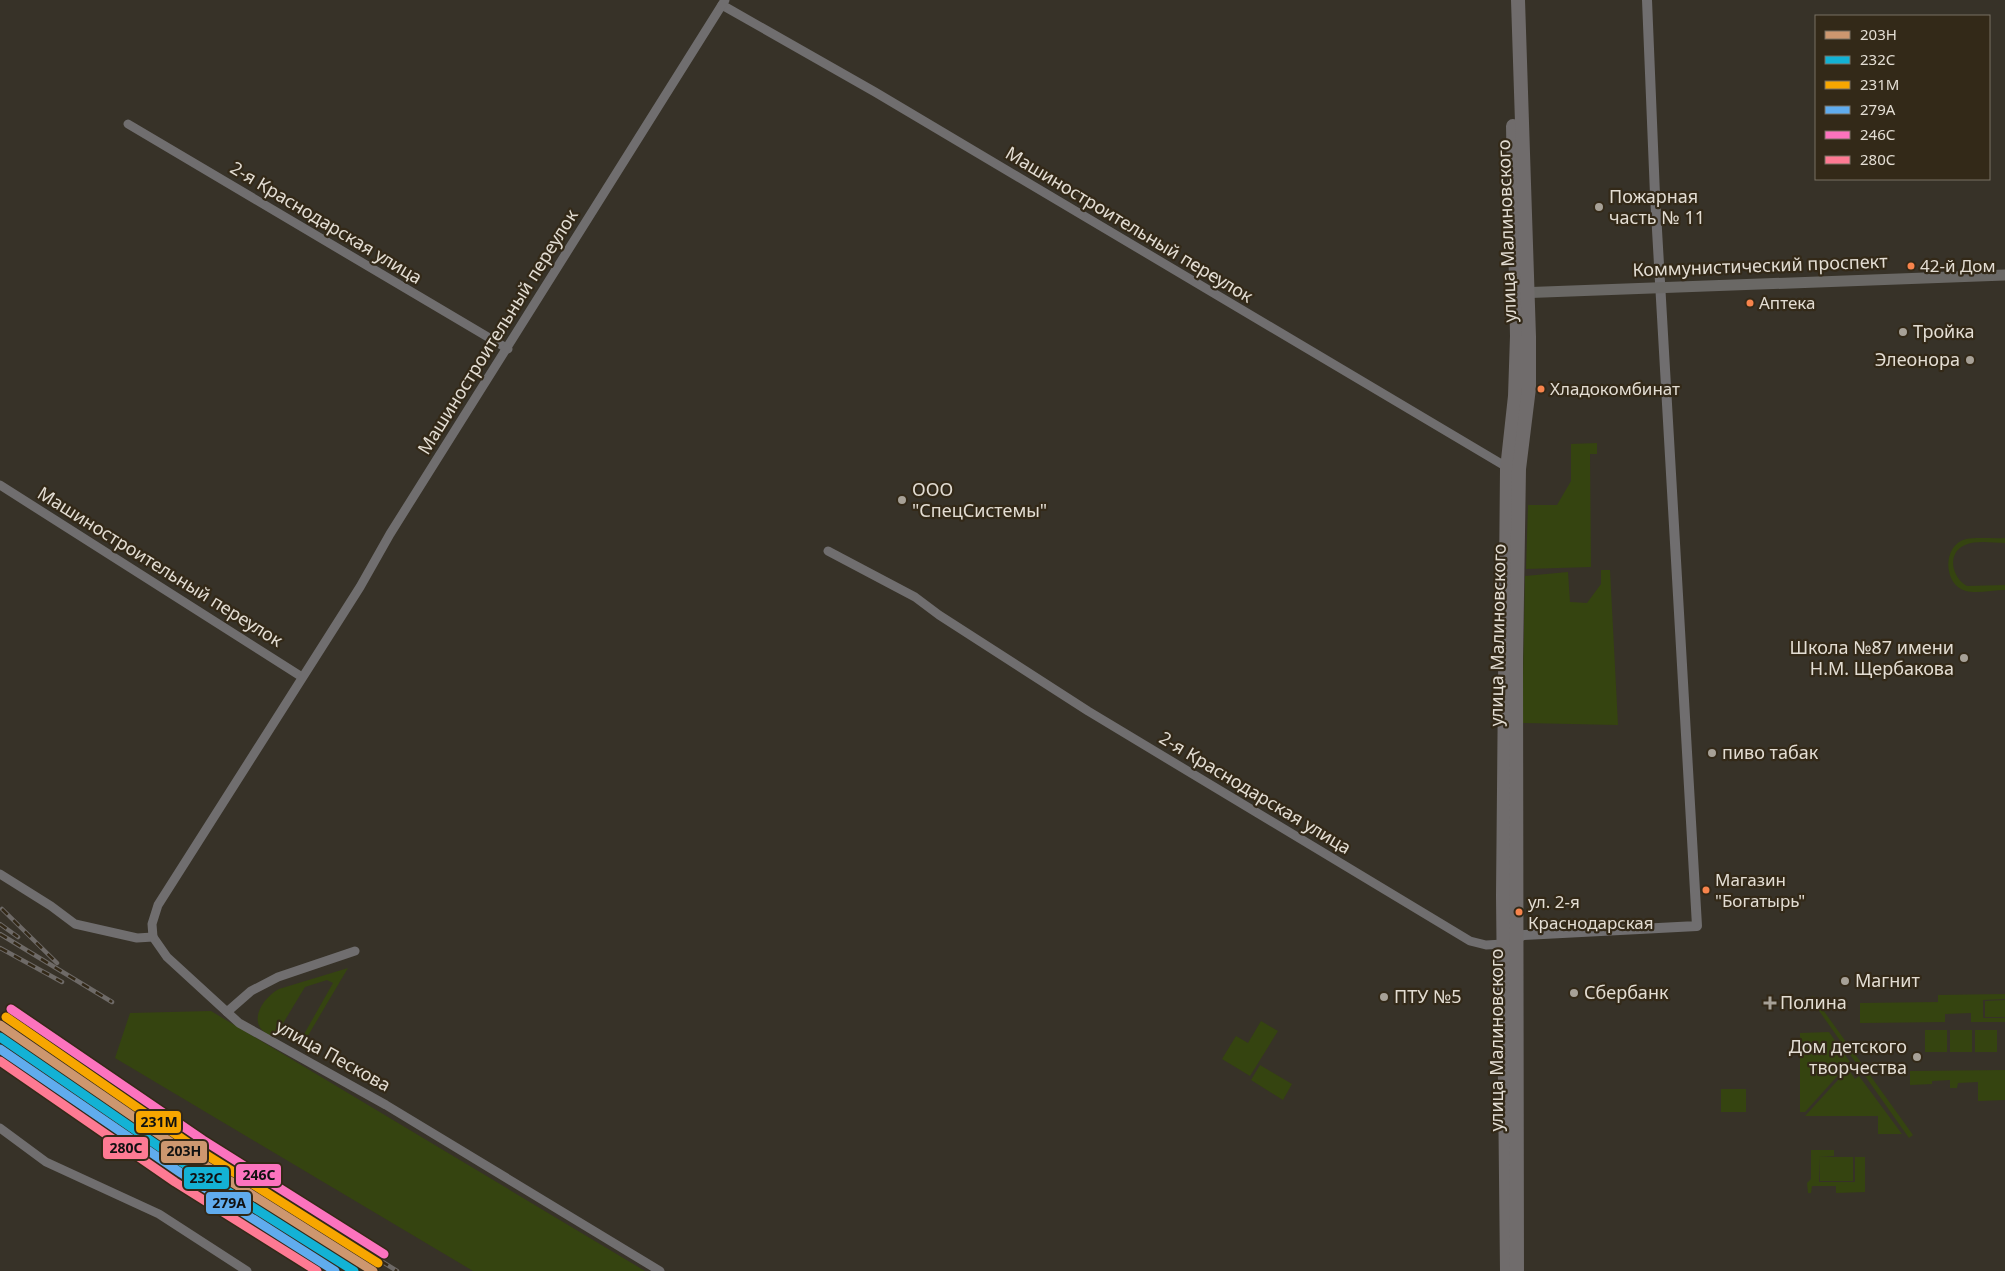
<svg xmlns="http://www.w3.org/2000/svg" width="2005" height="1271" viewBox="0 0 2005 1271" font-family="'Noto Sans',sans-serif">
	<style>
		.green { fill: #354410 }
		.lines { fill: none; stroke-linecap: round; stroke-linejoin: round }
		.minor { stroke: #706e6f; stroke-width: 9 }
		.tertiary { stroke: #706e6f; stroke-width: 10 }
		.secondary { stroke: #6a6865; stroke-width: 11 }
		.trunk { stroke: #706c6c; stroke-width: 14 }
		.rail-casing { stroke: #6e6a67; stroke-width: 4.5 }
		.rail { stroke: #332918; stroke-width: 2.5; stroke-dasharray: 8; stroke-linecap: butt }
		.rail-1-casing { stroke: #332918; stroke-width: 12 }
		.rail-2-casing { stroke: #332918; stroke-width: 12 }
		.rail-3-casing { stroke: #332918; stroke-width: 12 }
		.rail-4-casing { stroke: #332918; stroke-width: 12 }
		.rail-5-casing { stroke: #332918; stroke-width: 12 }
		.rail-6-casing { stroke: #332918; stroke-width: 12 }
		.rail-1 { stroke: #cd976f; stroke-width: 9 }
		.rail-2 { stroke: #13b2d5; stroke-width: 9 }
		.rail-3 { stroke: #f7a600; stroke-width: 9 }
		.rail-4 { stroke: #60acee; stroke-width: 9 }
		.rail-5 { stroke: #fc73be; stroke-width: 9 }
		.rail-6 { stroke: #fe7a93; stroke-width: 9 }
		.poi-dot { fill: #a7a197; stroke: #332918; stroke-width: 2 }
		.bus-dot { fill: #f8844c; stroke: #332918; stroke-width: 2 }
		.labels { text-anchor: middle; stroke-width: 4.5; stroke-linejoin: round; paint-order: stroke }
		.bus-label { font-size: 17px; fill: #e3ddd3; stroke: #332918; text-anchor: start }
		.poi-label { font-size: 18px; fill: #e3ddd3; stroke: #332918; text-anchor: start }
		.street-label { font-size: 18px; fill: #e3ddd3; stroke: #332918 }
		.line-badge { stroke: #332918; stroke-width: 2 }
		.pale-badge-label { font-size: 14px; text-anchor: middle; font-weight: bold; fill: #111 }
	</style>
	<rect width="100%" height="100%" fill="#373228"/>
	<g class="green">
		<polygon points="1597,443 1597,454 1590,454 1591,567 1526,569 1528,505 1557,505 1571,481 1571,444"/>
		<path d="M2005,538V543C1994,543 1976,540 1965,545C1946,553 1952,578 1967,586L2005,585V590C1993,590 1977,594 1966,591C1943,585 1942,545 1966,539C1978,537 1993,539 2005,538Z"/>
		<polygon points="1601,570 1610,570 1618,725 1522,723 1525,576 1568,572 1570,602 1587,603 1601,584"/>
		<path d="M348,968L306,1039L303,1036L333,983L327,980L305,987L276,1035L271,1036C245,1025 262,998 279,989Z"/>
		<polygon points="2005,994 2005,999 1983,1000 1983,1018 2005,1018 2005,1022 1971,1022 1971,1013 1945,1014 1945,1022 1860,1023 1860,1003 1938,1002 1938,995"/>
		<polygon points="1813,996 1913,1135 1909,1138 1810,998"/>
		<polygon points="2005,1000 2005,1017 1985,1017 1985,1001"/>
		<polygon points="211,1011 645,1271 473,1271 115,1058 130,1013"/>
		<polygon points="1261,1021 1278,1031 1250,1076 1222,1059 1236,1036 1248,1043"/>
		<rect x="1925" y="1030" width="22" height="22"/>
		<rect x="1950" y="1030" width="22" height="22"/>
		<rect x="1975" y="1030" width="22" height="22"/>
		<polygon points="1829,1032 1850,1062 1805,1112 1800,1112 1800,1033"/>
		<polygon points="1260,1065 1292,1084 1283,1100 1251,1080"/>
		<polygon points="1848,1069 1855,1079 1859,1076 1902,1134 1878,1134 1878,1116 1805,1116"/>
		<polygon points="2005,1070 2005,1100 1978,1101 1978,1082 1958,1083 1957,1088 1950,1088 1950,1080 1932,1081 1932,1084 1910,1085 1910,1071"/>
		<rect x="1721" y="1089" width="25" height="23"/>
		<polygon points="1811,1150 1834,1150 1834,1156 1819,1157 1819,1182 1855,1182 1855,1157 1865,1157 1865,1192 1836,1193 1836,1186 1812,1186 1811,1193 1808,1193 1807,1183 1811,1179"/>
		<polygon points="1819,1157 1853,1157 1853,1181 1820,1181"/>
	</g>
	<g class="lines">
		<g class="minor">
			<polyline points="722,5 875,92 1510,469"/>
			<polyline points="128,124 508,349"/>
			<polyline points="0,485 302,677"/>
			<polyline points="828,551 915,597 939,615 1088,711 1470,941 1486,945 1503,944"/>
			<polyline points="0,874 51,906 75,924 137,938 153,937 167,957 239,1023 386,1105 660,1271"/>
			<polyline points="153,937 152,924 158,905 360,587 390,534 725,0"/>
			<polyline points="227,1012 251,991 278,977 355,951"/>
			<polyline points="0,1128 46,1162 159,1214 247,1271"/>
		</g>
		<polyline class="tertiary" points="1512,940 1524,935 1697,926 1655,195 1647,0"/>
		<polyline class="secondary" points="1520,293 2005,275"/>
		<g class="trunk">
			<polyline points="1507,1271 1503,896 1507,469 1515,396 1517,336 1513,126"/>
			<polyline points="1517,1271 1516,659 1519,469 1529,388 1529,337 1518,0"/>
		</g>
		<defs>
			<g id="rail">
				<polyline points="2,909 57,963"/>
				<polyline points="0,924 18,937"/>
				<polyline points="0,934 112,1002"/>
				<polyline points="0,948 62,982"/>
				<polyline points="53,1062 187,1140 397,1271"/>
			</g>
		</defs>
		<use href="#rail" class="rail-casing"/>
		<use href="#rail" class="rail"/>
		<defs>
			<polyline id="rail-1" points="0,1025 192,1157 373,1271"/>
			<polyline id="rail-2" points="0,1037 186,1165 354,1271"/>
			<polyline id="rail-3" points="6,1017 197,1149 378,1263"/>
			<polyline id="rail-4" points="0,1049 181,1173 335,1271"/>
			<polyline id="rail-5" points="11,1009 203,1140 384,1254"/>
			<polyline id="rail-6" points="0,1061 175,1182 317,1271"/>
		</defs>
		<use href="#rail-1" class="rail-1-casing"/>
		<use href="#rail-2" class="rail-2-casing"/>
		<use href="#rail-3" class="rail-3-casing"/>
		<use href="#rail-4" class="rail-4-casing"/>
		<use href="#rail-5" class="rail-5-casing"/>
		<use href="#rail-6" class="rail-6-casing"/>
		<use href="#rail-1" class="rail-1"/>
		<use href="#rail-2" class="rail-2"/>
		<use href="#rail-3" class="rail-3"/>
		<use href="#rail-4" class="rail-4"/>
		<use href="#rail-5" class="rail-5"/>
		<use href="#rail-6" class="rail-6"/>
	</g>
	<g class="poi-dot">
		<circle cx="1599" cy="207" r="5"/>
		<circle cx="1903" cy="332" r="5"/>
		<circle cx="1970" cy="360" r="5"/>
		<circle cx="902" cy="500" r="5"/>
		<circle cx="1964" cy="658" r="5"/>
		<circle cx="1712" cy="753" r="5"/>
		<circle cx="1845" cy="981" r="5"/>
		<circle cx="1574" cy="993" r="5"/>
		<circle cx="1384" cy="997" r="5"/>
		<path d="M1767.5 995.5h5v5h5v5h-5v5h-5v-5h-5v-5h5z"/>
		<circle cx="1917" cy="1057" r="5"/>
	</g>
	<g class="bus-dot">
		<circle cx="1911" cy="266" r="4.5"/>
		<circle cx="1750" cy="303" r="4.5"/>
		<circle cx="1541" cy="389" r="4.5"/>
		<circle cx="1706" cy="890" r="4.5"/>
		<circle cx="1519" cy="912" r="4.5"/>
	</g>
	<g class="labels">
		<g class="bus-label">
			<text x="1920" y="272">42-й Дом</text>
			<text x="1759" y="309">Аптека</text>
			<text x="1550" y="395">Хладокомбинат</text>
			<text x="1715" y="886">Магазин<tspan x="1715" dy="21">"Богатырь"</tspan></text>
			<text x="1528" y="908">ул. 2-я<tspan x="1528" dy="21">Краснодарская</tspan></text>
		</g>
		<g class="poi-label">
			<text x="1609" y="203">Пожарная<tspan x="1609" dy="21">часть № 11</tspan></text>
			<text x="1913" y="338">Тройка</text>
			<text x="1960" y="366" text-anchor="end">Элеонора</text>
			<text x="912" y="496">ООО<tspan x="912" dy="21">"СпецСистемы"</tspan></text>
			<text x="1954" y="654" text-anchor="end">Школа №87 имени<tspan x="1954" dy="21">Н.М. Щербакова</tspan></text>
			<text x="1722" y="759">пиво табак</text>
			<text x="1855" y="987">Магнит</text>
			<text x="1584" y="999">Сбербанк</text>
			<text x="1394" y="1003">ПТУ №5</text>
			<text x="1780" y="1009">Полина</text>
			<text x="1907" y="1053" text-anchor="end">Дом детского<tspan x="1907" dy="21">творчества</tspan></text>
		</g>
		<g class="street-label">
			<text transform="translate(326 223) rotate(31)" y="6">2-я Краснодарская улица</text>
			<text transform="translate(1129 225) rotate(31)" y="6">Машиностроительный переулок</text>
			<text transform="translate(1507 231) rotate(-92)" y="6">улица Малиновского</text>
			<text transform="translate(1760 266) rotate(-2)" y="6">Коммунистический проспект</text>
			<text transform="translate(498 332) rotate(-58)" y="6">Машиностроительный переулок</text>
			<text transform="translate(160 567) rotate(32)" y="6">Машиностроительный переулок</text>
			<text transform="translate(1498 635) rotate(-89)" y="6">улица Малиновского</text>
			<text transform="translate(1255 793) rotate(31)" y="6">2-я Краснодарская улица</text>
			<text transform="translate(1497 1040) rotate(-90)" y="6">улица Малиновского</text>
			<text transform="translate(333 1056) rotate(29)" y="6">улица Пескова</text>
		</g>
	</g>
	<g class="line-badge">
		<rect x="135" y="1110" width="47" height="24" rx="5" fill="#f7a600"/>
		<rect x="102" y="1136" width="47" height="24" rx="5" fill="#fe7a93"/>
		<rect x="160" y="1140" width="48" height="24" rx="5" fill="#cd976f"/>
		<rect x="235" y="1163" width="47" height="24" rx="5" fill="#fc73be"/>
		<rect x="183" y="1166" width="47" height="24" rx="5" fill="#13b2d5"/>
		<rect x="205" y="1191" width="47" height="24" rx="5" fill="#60acee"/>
	</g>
	<g class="pale-badge-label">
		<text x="159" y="1127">231М</text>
		<text x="126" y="1153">280С</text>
		<text x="184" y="1156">203Н</text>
		<text x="259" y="1180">246С</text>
		<text x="206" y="1183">232C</text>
		<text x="229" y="1208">279А</text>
	</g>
	<rect x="1815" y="15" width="175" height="165" fill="#332918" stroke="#797163"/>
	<rect x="1825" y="31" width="25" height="8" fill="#cd976f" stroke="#797163"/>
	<text x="1860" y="40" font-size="15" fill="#e3ddd3">203Н</text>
	<rect x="1825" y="56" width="25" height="8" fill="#13b2d5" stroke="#797163"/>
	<text x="1860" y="65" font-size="15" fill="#e3ddd3">232C</text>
	<rect x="1825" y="81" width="25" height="8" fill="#f7a600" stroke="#797163"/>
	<text x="1860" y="90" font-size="15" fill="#e3ddd3">231М</text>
	<rect x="1825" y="106" width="25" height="8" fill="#60acee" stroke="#797163"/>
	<text x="1860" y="115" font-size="15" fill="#e3ddd3">279А</text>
	<rect x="1825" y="131" width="25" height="8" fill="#fc73be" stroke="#797163"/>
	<text x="1860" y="140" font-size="15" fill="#e3ddd3">246С</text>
	<rect x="1825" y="156" width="25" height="8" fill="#fe7a93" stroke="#797163"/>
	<text x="1860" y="165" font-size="15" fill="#e3ddd3">280С</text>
</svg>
